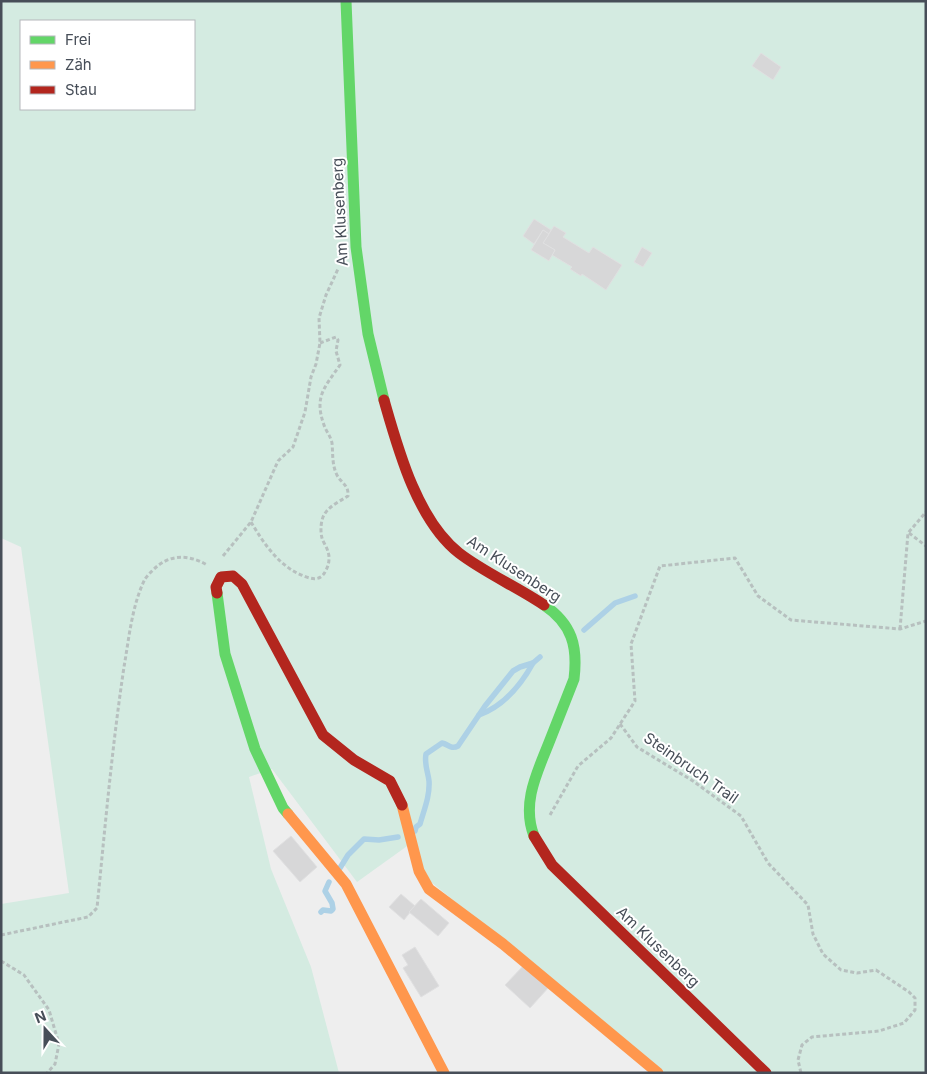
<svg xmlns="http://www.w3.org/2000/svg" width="927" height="1074" viewBox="0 0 927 1074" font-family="Inter,sans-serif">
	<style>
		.green { fill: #d4ebe1; fill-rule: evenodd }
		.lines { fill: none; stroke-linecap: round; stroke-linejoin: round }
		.stream { stroke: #add1e6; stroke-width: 5.5 }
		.building { fill: #d7d7d8; stroke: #e0e0e1 }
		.path { stroke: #b7c0bf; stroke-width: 3; stroke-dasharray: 4 2.5; stroke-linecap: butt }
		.fast { stroke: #63d668; stroke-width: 11 }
		.slow { stroke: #ff974d; stroke-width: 11 }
		.jam { stroke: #b3261e; stroke-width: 11 }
		.labels { text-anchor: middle; stroke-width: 4; stroke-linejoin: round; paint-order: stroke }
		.street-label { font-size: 15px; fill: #474e58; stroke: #fff }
	</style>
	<rect width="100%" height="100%" fill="#eee"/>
	<path class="green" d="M1,1H926V1073H665L431,882L410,844L357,882L272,769L249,777L271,869L311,967L339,1073H1V904L69,893L21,547L1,538ZM21,21H194V109H21Z"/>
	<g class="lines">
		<g class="stream">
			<polyline points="584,630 615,603 635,596"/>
			<path d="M479,715C503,706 521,685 533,663"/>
			<path d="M415,831L416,827L420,824C424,810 430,796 429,781C428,772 424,764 426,754L442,743C448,744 451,750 458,746L485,706L513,671L520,667L533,663L540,657"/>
			<polyline points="340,868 348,855 364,839 379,840 398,837"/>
			<polyline points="321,912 323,910 331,911 333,909 332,903 325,891 329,882"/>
		</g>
	</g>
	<g class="building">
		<polygon points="761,53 781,67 773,80 752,66"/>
		<polygon points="534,219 551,230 549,234 543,230 534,244 523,236"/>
		<polygon points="554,226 566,233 563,237 589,253 593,247 622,265 606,290 582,274 581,276 570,269 572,267 552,255 555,250 543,243"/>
		<polygon points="543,230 549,234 543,243 555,250 549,261 531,250"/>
		<polygon points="642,247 652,253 643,267 634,262"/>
		<polygon points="291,836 317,867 300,882 273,851"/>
		<polygon points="401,894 415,906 404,920 389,907"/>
		<polygon points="421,899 449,923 438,936 409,912"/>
		<polygon points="415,947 439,986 421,997 403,968 408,965 402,955"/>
		<polygon points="525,964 549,987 530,1008 505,985"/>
	</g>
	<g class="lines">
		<g class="path">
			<path d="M251,522C263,542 276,562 297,573C308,578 320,584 326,570C329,565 330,557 328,552C327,547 323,542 322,538C320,531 321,520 324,515C329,506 340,501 348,496C349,484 340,483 336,473C332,463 333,454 332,443C331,437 326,431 324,425C314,397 324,388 340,365L336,351L338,340L336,337L320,343"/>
			<polyline points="909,533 926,546"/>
			<polyline points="223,556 251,522 278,461 293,447 305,412 311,377 316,364 320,343 319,318 326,295 338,269"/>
			<polyline points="900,629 908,533 926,512"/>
			<polyline points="620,724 637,747 693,781 741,816 768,863 808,905 813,934 823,954 841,970 857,973 876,970 909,992 915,998 915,1010 904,1023 879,1031 812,1037 802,1045 798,1060 801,1073"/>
			<polyline points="550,815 578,766 611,738 635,701 631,644 660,566 735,558 758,596 791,620 900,629 926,621"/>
			<path d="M1,935L88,917L97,908C105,828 112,747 124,667C129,638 132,605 145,579C147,576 150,573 153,570C169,554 188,554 207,565"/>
			<polyline points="1,961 24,975 49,1010 59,1044 55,1064 47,1073"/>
		</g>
		<g class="fast">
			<polyline points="346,1 356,247 368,334 384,400"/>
			<polyline points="217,593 225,654 255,749 283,808 288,814"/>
			<path d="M534,836C521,802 538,771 550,740C558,720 566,699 574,679C578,646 572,624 544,605"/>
		</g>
		<g class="slow">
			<polyline points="402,805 419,871 429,889 503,944 658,1073"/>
			<polyline points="288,814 346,884 444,1073"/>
		</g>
		<g class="jam">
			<path d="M384,400C398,449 417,520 459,553C485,573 516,586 544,605"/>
			<polyline points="217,593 216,587 221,577 233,576 242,584 323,735 354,760 390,781 402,805"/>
			<polyline points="534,836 552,865 766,1073"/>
		</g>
	</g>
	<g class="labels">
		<g class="street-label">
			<text transform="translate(340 212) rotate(-93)" y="5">Am Klusenberg</text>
			<text transform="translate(514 569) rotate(33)" y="5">Am Klusenberg</text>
			<text transform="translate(691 768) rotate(35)" y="5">Steinbruch Trail</text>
			<text transform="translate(658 947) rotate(44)" y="5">Am Klusenberg</text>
		</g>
	</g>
	<rect width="927" height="1074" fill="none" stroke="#474e58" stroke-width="5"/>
	<rect x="20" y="20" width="175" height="90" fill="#ffffff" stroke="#b5b8bc"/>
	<rect x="30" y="36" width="25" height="8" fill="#63d668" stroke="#b5b8bc"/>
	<text x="65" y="45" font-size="15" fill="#474e58">Frei</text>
	<rect x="30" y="61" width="25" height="8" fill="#ff974d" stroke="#b5b8bc"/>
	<text x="65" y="70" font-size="15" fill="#474e58">Zäh</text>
	<rect x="30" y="86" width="25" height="8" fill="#b3261e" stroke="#b5b8bc"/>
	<text x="65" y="95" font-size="15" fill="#474e58">Stau</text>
	<g transform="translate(45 1029) rotate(339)" stroke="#ffffff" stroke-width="4" paint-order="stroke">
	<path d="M0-4L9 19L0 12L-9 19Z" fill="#474e58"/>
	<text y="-8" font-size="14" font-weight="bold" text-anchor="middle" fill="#474e58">N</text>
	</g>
</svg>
